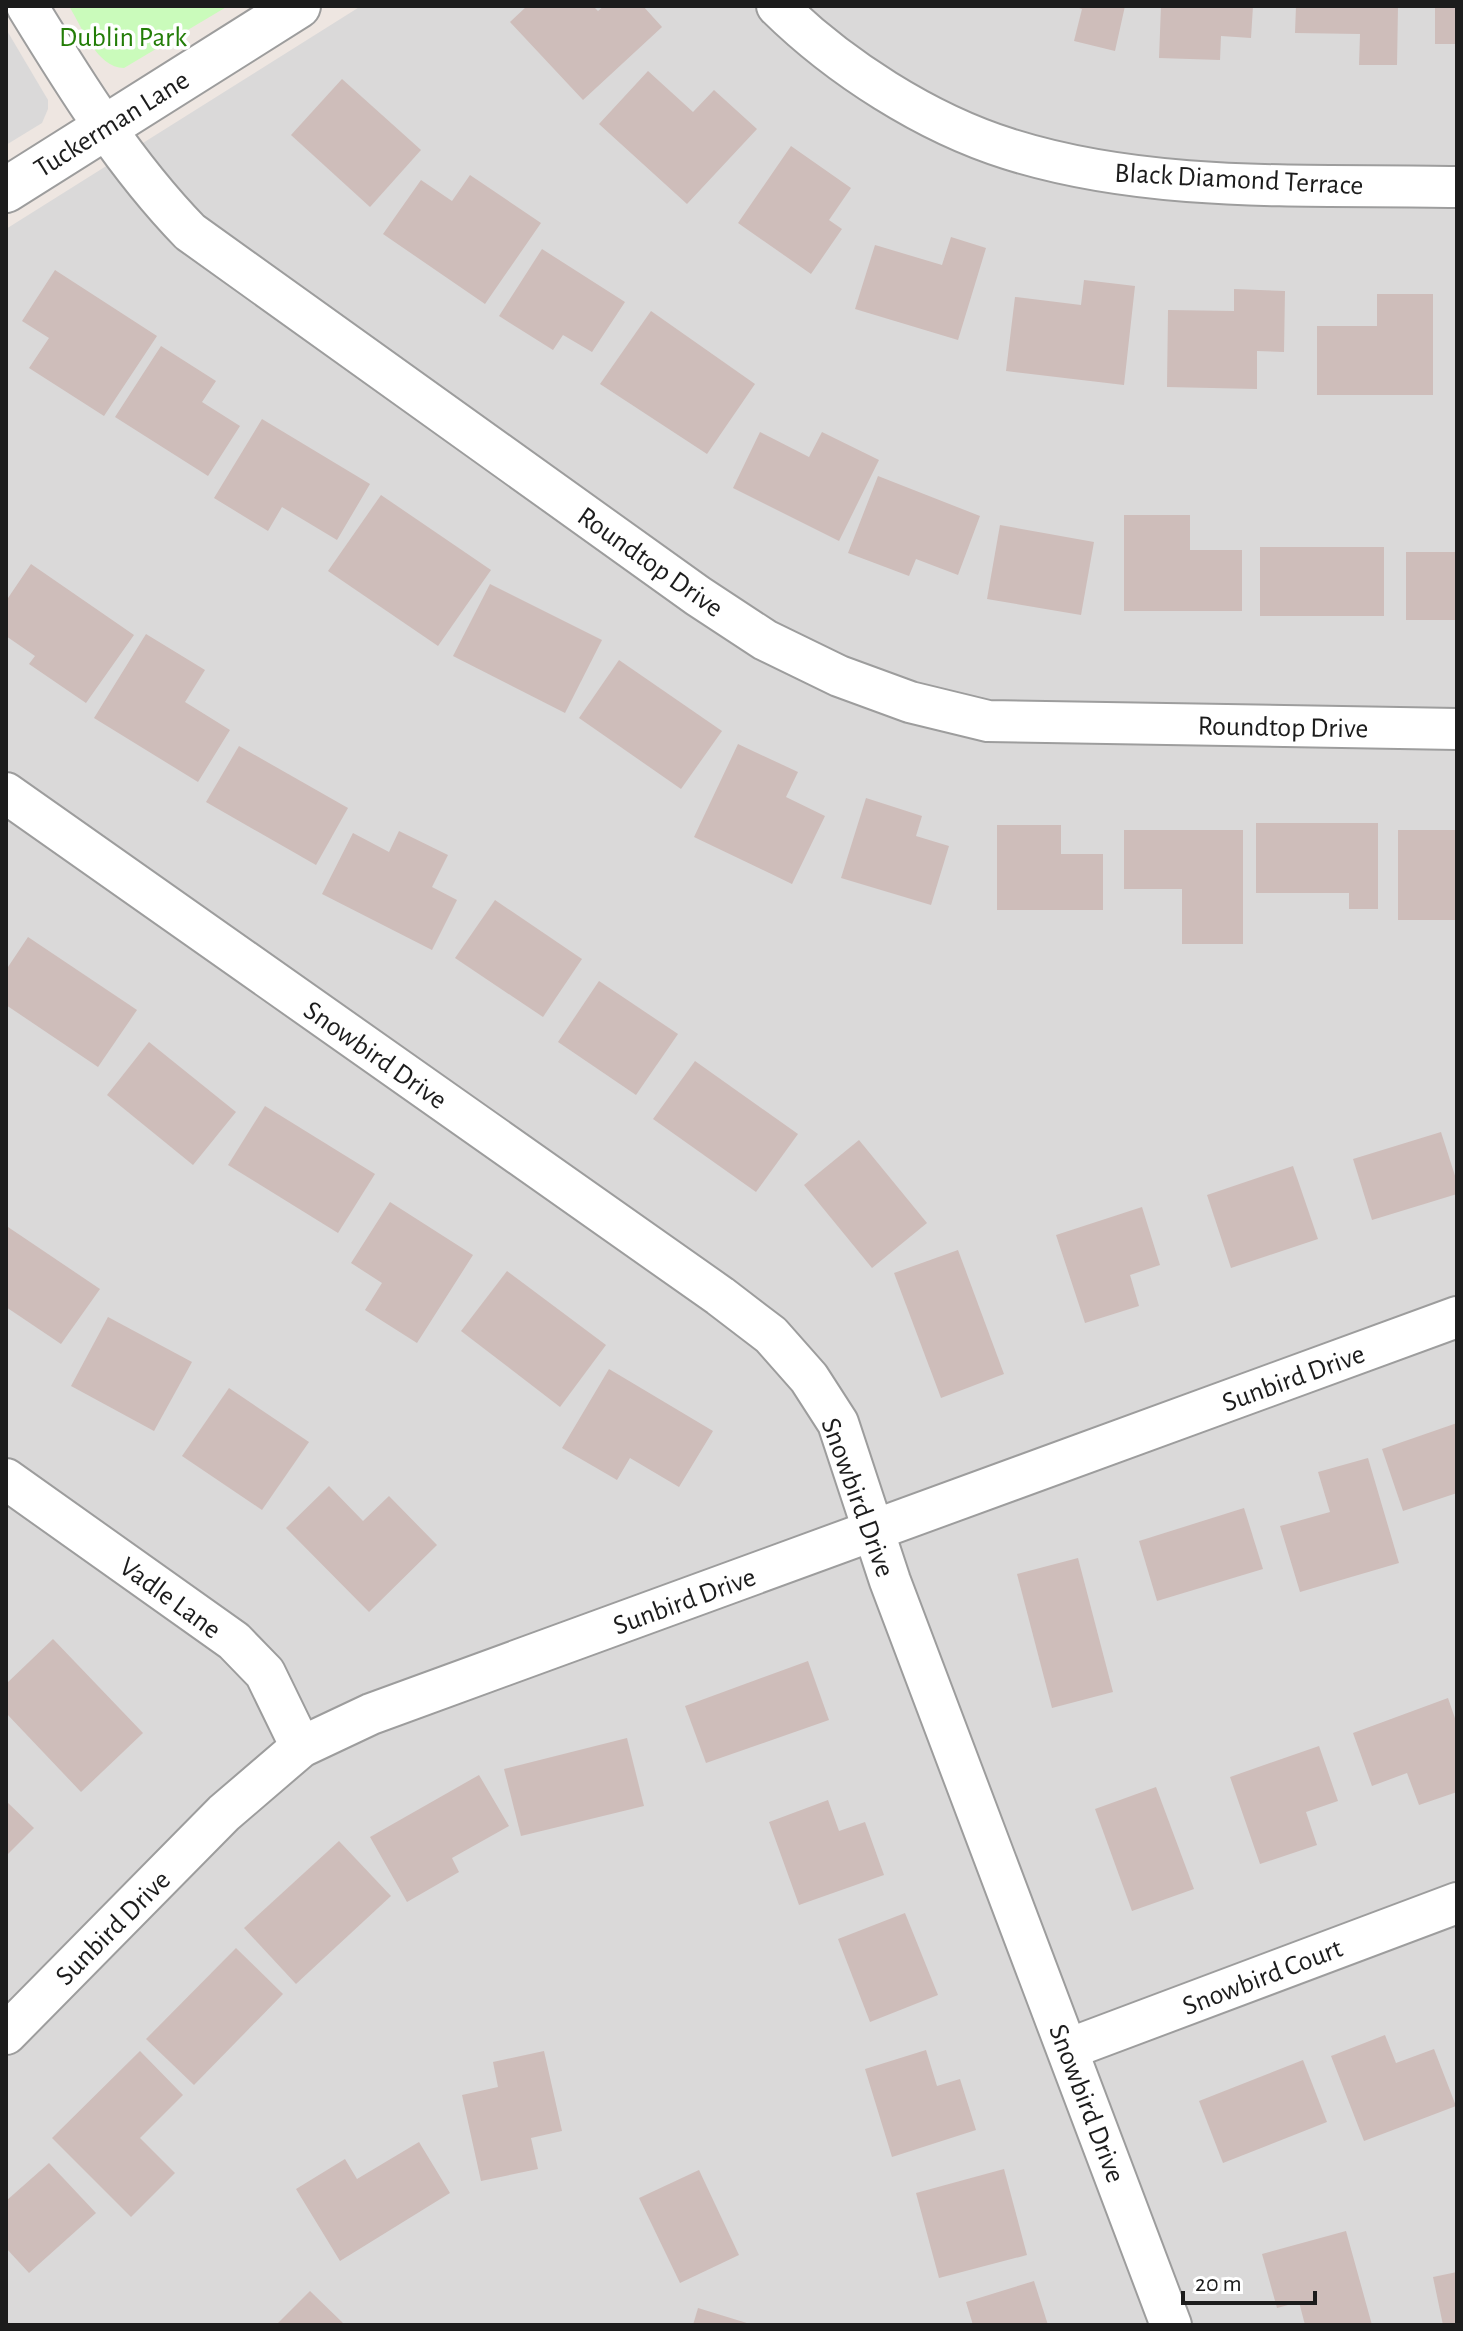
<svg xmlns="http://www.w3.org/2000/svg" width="1463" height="2331" viewBox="0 0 1463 2331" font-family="'Alegreya Sans',sans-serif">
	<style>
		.residential { fill: #dad9d9 }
		.park { fill: #cafbbb }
		.building { fill: #cebdba }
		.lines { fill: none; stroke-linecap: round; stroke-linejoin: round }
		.minor-casing { stroke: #9d9d9d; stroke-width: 44 }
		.tertiary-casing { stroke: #9d9d9d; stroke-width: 48 }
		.minor { stroke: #fff; stroke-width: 40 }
		.tertiary { stroke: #fff; stroke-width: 44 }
		.labels { text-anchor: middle; stroke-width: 7; stroke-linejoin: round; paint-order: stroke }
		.park-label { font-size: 28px; fill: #237d07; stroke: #fff }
		.street-label { font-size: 28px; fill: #1c1c1c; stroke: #fff }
	</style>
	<rect width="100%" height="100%" fill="#eee6e1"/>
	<g class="residential">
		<polygon points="361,6 1457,6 1457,2325 6,2325 6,229"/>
		<polygon points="6,29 48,100 48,109 42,123 6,145"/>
	</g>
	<path class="park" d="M69,6H228L124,68C97,68 82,27 69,6Z"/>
	<g class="building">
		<polygon points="527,6 593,6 598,11 604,6 643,6 662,27 583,100 510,22"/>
		<polygon points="1073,6 1125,6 1115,51 1074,41 1082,9"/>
		<polygon points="1161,6 1253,6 1251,38 1221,36 1220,60 1159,58"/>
		<polygon points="1296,6 1398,6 1397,65 1359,65 1360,34 1295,33"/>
		<rect x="1435" y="6" width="22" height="38"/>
		<polygon points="648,71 693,112 714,90 757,129 687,204 599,124"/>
		<polygon points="342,79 421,150 370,207 291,135"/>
		<polygon points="791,146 851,188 829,220 842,229 811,274 738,223"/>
		<polygon points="470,175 541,223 485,304 383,234 421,180 452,201"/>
		<polygon points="951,237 986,248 958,340 855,309 875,245 942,265"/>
		<polygon points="542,249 625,302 592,352 563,335 553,350 499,316"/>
		<polygon points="55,270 157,336 104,416 29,368 49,338 22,321"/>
		<polygon points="1084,280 1135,286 1124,385 1006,371 1015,297 1081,305"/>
		<polygon points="1234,289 1285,291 1284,352 1257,351 1257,389 1167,387 1168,310 1234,311"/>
		<polygon points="1377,294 1433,294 1433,395 1317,395 1317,326 1377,326"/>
		<polygon points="651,311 755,384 707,454 600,384"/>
		<polygon points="161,346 216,381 202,402 240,426 208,476 115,417"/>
		<polygon points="262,419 370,484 337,540 282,507 268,531 214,498"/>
		<polygon points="760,432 809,457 822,432 879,460 839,541 733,488"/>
		<polygon points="878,476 980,516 958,575 916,559 909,576 848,553"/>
		<polygon points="381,495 491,570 438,646 328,571"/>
		<polygon points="1124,515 1190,515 1190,550 1242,550 1242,611 1124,611"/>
		<polygon points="1000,525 1094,542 1081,615 987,599"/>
		<rect x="1260" y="547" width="124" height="69"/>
		<rect x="1406" y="552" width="51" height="68"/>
		<polygon points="31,564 134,635 86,703 29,664 35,656 6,636 6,601"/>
		<polygon points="490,584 602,640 565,713 453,656"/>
		<polygon points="146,634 205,670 185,702 230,730 198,782 94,718"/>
		<polygon points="619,660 722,731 681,789 579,718"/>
		<polygon points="738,744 798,772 786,797 825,816 792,884 694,837"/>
		<polygon points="239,746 348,808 316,865 206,802"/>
		<polygon points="866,798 922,816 916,836 949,846 931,905 841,878"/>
		<polygon points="1256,823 1378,823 1378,909 1349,909 1349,893 1256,893"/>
		<polygon points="997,825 1061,825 1061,854 1103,854 1103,910 997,910"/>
		<polygon points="1124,830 1243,830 1243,944 1182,944 1182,889 1124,889"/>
		<rect x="1398" y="830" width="59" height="90"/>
		<polygon points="399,831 448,855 432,887 457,900 432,950 322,894 353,833 389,852"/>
		<polygon points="495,900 582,959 543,1017 455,958"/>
		<polygon points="28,937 137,1010 98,1067 6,1005 6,970"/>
		<polygon points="599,981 678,1034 636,1095 558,1042"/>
		<polygon points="149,1042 236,1112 193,1165 107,1095"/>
		<polygon points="695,1061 798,1134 756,1192 653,1119"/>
		<polygon points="265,1106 375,1174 338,1233 228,1165"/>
		<polygon points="1441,1132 1457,1182 1457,1194 1372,1220 1353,1159"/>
		<polygon points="859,1140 927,1223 872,1268 804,1185"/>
		<polygon points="1293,1166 1318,1239 1231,1268 1207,1195"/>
		<polygon points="390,1202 473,1255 417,1343 365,1310 382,1283 351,1263"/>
		<polygon points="1142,1207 1160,1265 1130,1275 1139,1306 1085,1323 1056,1235"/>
		<polygon points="8,1227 100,1289 61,1344 6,1307 6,1230"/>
		<polygon points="958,1250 1004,1374 941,1398 894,1273"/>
		<polygon points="507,1271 606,1345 560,1407 461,1331"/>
		<polygon points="108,1317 192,1362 154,1431 71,1386"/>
		<polygon points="609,1369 713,1431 679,1487 630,1458 617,1480 562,1448"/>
		<polygon points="229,1388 309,1442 262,1510 182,1456"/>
		<polygon points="1457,1423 1457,1493 1403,1511 1382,1449"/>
		<polygon points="1368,1458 1399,1563 1300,1592 1280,1526 1330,1512 1318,1472"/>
		<polygon points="329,1486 363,1521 389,1496 437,1545 369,1612 286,1528"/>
		<polygon points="1244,1508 1263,1569 1157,1601 1139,1541"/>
		<polygon points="1078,1558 1113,1692 1052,1708 1017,1574"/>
		<polygon points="53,1639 143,1733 81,1792 6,1713 6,1684"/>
		<polygon points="808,1661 829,1720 706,1763 685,1706"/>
		<polygon points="1448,1698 1457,1724 1457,1792 1419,1805 1407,1773 1372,1786 1353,1733"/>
		<polygon points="627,1738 644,1806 521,1836 504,1769"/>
		<polygon points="1319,1746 1338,1801 1306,1812 1317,1845 1260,1864 1230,1777"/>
		<polygon points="479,1775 509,1826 452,1858 459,1872 407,1902 370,1837"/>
		<polygon points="1156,1787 1194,1889 1132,1911 1095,1809"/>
		<polygon points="828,1800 839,1831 865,1822 884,1875 799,1905 769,1822"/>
		<polygon points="6,1801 34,1828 6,1856"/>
		<polygon points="339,1841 391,1896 296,1984 244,1928"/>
		<polygon points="905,1913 938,1995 870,2022 838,1939"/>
		<polygon points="236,1948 283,1994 194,2085 146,2039"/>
		<polygon points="1385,2035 1396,2063 1434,2049 1456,2106 1364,2141 1331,2056"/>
		<polygon points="926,2050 937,2086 960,2079 976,2130 892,2157 865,2069"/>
		<polygon points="140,2051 183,2095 140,2138 175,2173 131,2217 52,2138"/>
		<polygon points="544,2051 562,2131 531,2138 538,2169 481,2181 462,2095 498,2087 493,2062"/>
		<polygon points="1303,2060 1327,2122 1223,2163 1199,2101"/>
		<polygon points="419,2142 450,2193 340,2261 296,2189 345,2159 357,2179"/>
		<polygon points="49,2163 96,2213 29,2273 6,2248 6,2201"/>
		<polygon points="1004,2169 1027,2255 939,2278 916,2193"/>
		<polygon points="699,2170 739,2255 680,2283 639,2198"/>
		<polygon points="1346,2231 1372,2325 1305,2325 1299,2302 1277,2308 1262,2254"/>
		<polygon points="1457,2272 1457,2325 1443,2325 1433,2277"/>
		<polygon points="1034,2281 1048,2325 973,2325 966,2302"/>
		<polygon points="310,2291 345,2325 276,2325"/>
		<polygon points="698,2308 750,2324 750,2325 693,2325"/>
	</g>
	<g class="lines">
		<defs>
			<g id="minor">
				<path d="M27,6C76,86 125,165 190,232L698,596L765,640L839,676L910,702L988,721L1457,729"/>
				<path d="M777,6C839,67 926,123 1009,149C1152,194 1309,184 1457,187"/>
				<polyline points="6,793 720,1296 771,1335 809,1378 838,1423 890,1581 1171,2325"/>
				<polyline points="6,1479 234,1641 265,1673 301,1747"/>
				<polyline points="6,2034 224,1813 301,1747 371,1714 1457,1317"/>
				<polyline points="1068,2049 1457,1903"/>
			</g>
			<polyline id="tertiary" points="6,190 298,6"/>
		</defs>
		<use href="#minor" class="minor-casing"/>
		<use href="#tertiary" class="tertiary-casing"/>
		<use href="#minor" class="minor"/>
		<use href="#tertiary" class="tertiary"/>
	</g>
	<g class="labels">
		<g class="park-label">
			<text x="123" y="46">Dublin Park</text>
		</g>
		<g class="street-label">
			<text transform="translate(111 123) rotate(-32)" y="10">Tuckerman Lane</text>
			<text transform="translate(1239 178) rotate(3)" y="10">Black Diamond Terrace</text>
			<text transform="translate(651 561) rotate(35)" y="10">Roundtop Drive</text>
			<text transform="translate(1283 726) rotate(1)" y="10">Roundtop Drive</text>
			<text transform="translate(376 1054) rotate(35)" y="10">Snowbird Drive</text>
			<text transform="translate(1293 1377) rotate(-20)" y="10">Sunbird Drive</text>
			<text transform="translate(859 1497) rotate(70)" y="10">Snowbird Drive</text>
			<text transform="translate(171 1597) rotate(36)" y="10">Vadle Lane</text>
			<text transform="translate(684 1600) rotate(-20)" y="10">Sunbird Drive</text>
			<text transform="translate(112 1927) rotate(-45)" y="10">Sunbird Drive</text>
			<text transform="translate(1262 1976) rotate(-21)" y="10">Snowbird Court</text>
			<text transform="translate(1088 2103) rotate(69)" y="10">Snowbird Drive</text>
		</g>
	</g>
	<rect width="1463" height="2331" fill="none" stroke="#1c1c1c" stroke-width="16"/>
	<path d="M1183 2291v12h132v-12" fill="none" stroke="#1c1c1c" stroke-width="4"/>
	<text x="1195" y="2291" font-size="24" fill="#1c1c1c" stroke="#ffffff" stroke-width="6" paint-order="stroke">20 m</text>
</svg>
